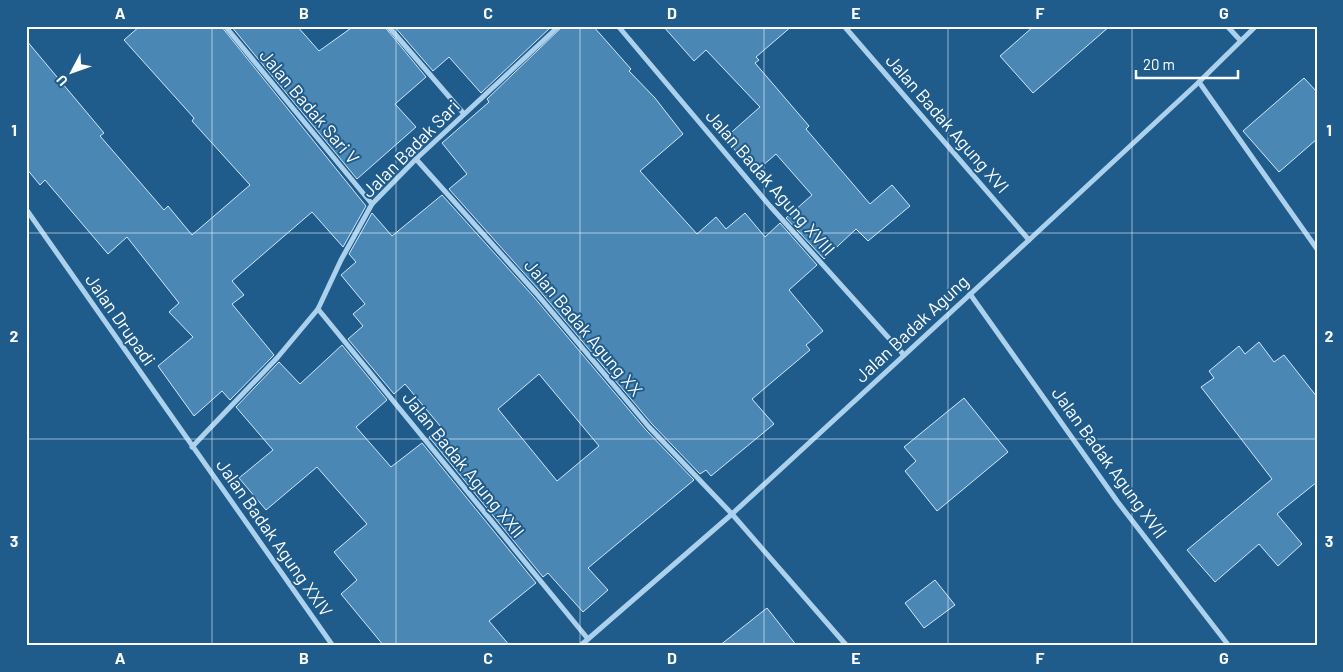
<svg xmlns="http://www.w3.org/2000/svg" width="1343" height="672" viewBox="0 0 1343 672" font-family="Barlow,sans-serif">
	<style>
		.building { fill: #4b87b5; stroke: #d1e8f9; fill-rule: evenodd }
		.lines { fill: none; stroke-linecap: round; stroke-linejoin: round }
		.street { stroke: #acd1ec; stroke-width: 5 }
		.grid { fill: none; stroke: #fff; stroke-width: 1; stroke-opacity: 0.55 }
		.labels { text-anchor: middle; stroke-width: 4; stroke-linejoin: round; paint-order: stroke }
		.street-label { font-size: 18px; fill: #fff; stroke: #1f5c8c }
		.neatline { fill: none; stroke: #fff; stroke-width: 2 }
		.grid-label { font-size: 16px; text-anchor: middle; font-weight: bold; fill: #fff }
	</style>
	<rect width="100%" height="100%" fill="#1f5c8c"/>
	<g class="building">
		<polygon points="140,26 221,26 366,206 343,247 312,212 232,281 244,295 232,304 274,355 230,400 222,391 194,416 158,366 193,337 169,312 179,303 127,237 108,254 45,180 40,185 26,168 26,40 104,133 100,136 164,210 168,206 192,235 250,185 192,121 194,118 124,40"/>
		<polygon points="231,26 297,26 319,51 354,26 384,26 426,77 395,104 416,127 357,179"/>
		<polygon points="394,26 552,26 481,93 449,57 433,71"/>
		<polygon points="563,26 593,26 631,69 629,71 655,98 683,134 640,171 697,234 716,217 726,229 745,213 765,237 780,223 817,265 789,290 823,331 806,345 810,350 752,399 774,424 711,476 706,470 700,474 652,424 539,290 449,189 467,174 442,143 489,102 487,99"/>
		<polygon points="663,26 792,26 756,57 759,60 755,63 809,126 806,129 870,204 892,185 910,206 868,241 856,229 824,259 786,218 812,195 776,154 754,173 725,138 760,107 706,50 694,61"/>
		<polygon points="1034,26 1110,26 1033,93 1000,56"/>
		<polygon points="1304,78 1317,92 1317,139 1279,172 1243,131"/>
		<path d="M442,195L533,296L646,430L694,480L588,568L608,590L583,612L548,573L543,577L429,437L441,427L405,384L394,394L348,339L363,326L353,314L365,304L341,275L356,262L349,254L372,213L392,236ZM539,374L599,446L557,481L498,409Z"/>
		<polygon points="1259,342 1274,362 1284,355 1317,397 1317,482 1277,514 1302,544 1278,566 1259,544 1215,582 1187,550 1272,479 1201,387 1214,378 1209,371 1239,346 1245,354"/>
		<polygon points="342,345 387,400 356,427 391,467 422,443 536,583 489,621 510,646 384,646 341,594 357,580 334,552 367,524 317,467 266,510 239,478 273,450 236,407 279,362 300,384"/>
		<polygon points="964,398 1008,452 937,511 905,471 916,461 904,447"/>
		<polygon points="935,580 955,605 924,628 905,603"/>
		<polygon points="767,608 797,646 719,646"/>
	</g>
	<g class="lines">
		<g class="street">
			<polyline points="225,26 372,204"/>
			<polyline points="388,26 464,114"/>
			<polyline points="618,26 770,206 904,355"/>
			<polyline points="844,26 1029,240"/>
			<polyline points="1227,26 1240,40"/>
			<polyline points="1199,82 1317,249"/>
			<polyline points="416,159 536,293 649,427 732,514 847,646"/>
			<polyline points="26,209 333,646"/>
			<polyline points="970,294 1117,501 1229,646"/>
			<polyline points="318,309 588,639"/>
			<polyline points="192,447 277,358 318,309 341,260 372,204 416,159 559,26"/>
			<polyline points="580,646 732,514 1029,240 1199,82 1256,26"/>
		</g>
	</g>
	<path class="grid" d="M212,26V646M396,26V646M580,26V646M764,26V646M948,26V646M1132,26V646M26,233H1317M26,439H1317"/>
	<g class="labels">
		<g class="street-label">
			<text transform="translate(309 107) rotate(50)" y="6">Jalan Badak Sari V</text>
			<text transform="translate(947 124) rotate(49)" y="6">Jalan Badak Agung XVI</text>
			<text transform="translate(411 149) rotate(-45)" y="6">Jalan Badak Sari</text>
			<text transform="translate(770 183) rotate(49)" y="6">Jalan Badak Agung XVIII</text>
			<text transform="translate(120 320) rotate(55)" y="6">Jalan Drupadi</text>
			<text transform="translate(583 328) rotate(50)" y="6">Jalan Badak Agung XX</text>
			<text transform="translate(912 329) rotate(-43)" y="6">Jalan Badak Agung</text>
			<text transform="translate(1109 463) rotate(54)" y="6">Jalan Badak Agung XVII</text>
			<text transform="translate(463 465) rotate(51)" y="6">Jalan Badak Agung XXII</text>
			<text transform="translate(274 538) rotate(55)" y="6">Jalan Badak Agung XXIV</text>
		</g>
	</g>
	<rect width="1343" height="672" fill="none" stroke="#1f5c8c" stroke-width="55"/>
	<g transform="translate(72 72) rotate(229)" stroke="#1f5c8c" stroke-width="4" paint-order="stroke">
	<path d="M0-4L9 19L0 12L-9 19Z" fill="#ffffff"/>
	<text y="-8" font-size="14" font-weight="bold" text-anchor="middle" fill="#ffffff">U</text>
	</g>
	<path d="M1136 70v8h102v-8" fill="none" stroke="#ffffff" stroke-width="2.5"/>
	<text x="1143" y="70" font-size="15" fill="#ffffff" stroke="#1f5c8c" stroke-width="4" paint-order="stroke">20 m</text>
	<rect x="28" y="28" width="1288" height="616" class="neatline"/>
	<g class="grid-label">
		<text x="120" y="19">A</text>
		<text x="304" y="19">B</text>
		<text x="488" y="19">C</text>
		<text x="672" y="19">D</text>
		<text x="856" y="19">E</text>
		<text x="1040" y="19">F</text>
		<text x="1224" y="19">G</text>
		<text x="14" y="136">1</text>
		<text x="1329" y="136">1</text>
		<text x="14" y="342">2</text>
		<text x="1329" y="342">2</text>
		<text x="14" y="547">3</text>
		<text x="1329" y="547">3</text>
		<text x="120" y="664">A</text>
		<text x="304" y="664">B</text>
		<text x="488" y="664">C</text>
		<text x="672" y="664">D</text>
		<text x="856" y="664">E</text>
		<text x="1040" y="664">F</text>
		<text x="1224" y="664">G</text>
	</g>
</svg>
